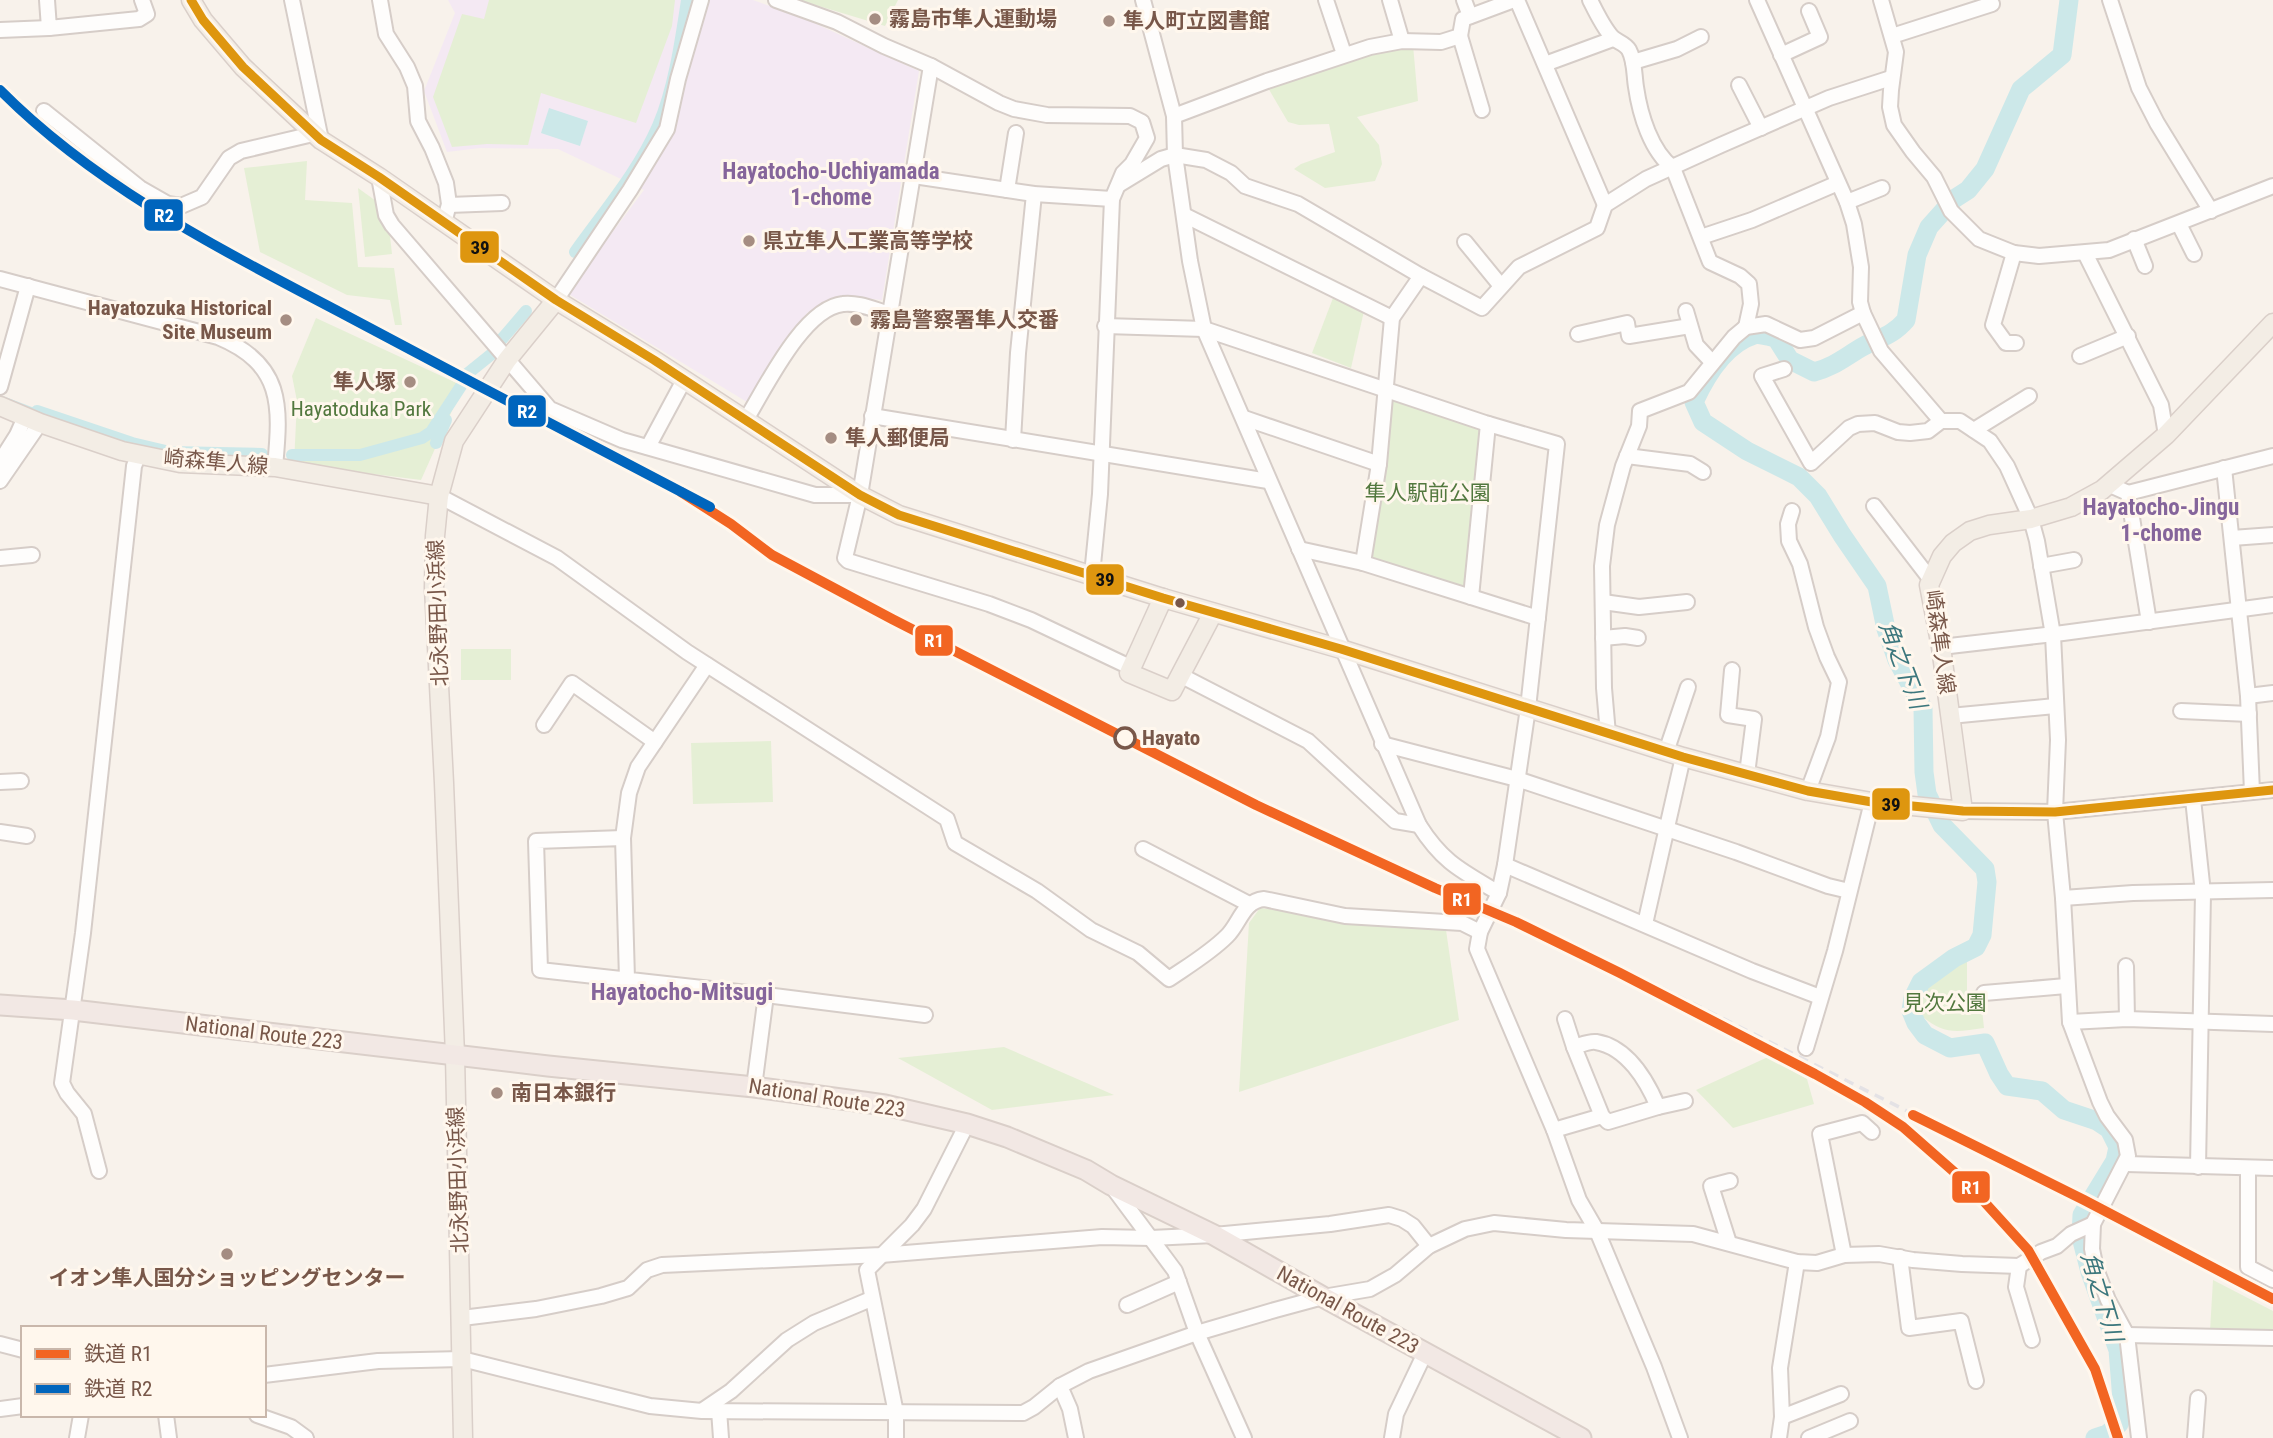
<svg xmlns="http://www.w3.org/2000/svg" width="2273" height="1438" viewBox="0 0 2273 1438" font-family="'Roboto Condensed','Noto Sans JP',sans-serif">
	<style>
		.education { fill: #f4e9f3 }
		.green { fill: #e5efd5 }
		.water { fill: #cce8e9 }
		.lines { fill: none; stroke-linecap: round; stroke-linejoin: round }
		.stream { stroke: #cce8e9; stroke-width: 3.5 }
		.canal { stroke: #cce8e9; stroke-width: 12 }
		.river { stroke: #cce8e9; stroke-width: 19 }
		.minor-casing { stroke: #d6cdc8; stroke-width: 18 }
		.major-casing { stroke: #dacfc9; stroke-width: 21 }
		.highway-casing { stroke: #dacfc9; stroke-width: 23 }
		.minor { stroke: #fefdfc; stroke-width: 14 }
		.major { stroke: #f3ede5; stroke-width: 18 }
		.highway { stroke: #f2e8e4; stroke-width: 19 }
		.rail { stroke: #e4e2e5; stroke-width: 3.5; stroke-dasharray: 10 7; stroke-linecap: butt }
		.bus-1-casing { stroke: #fff7ed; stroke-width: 14 }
		.bus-1 { stroke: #de960f; stroke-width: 9 }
		.rail-1-casing { stroke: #fff7ed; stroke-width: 16 }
		.rail-2-casing { stroke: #fff7ed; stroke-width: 16 }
		.rail-1 { stroke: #f26522; stroke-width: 10 }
		.rail-2 { stroke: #0065bd; stroke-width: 10 }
		.poi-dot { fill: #a58d82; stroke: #fff7ed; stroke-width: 2.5 }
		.bus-dot { fill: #785749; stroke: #fff7ed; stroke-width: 2.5 }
		.stop-dot { fill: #fff7ed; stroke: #785749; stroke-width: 3.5 }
		.labels { text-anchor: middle; stroke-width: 6; stroke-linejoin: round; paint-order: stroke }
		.poi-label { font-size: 21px; font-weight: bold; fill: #785749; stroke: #fff7ed; text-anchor: start }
		.park-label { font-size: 21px; fill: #52783e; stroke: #fff7ed }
		.street-label { font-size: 21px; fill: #785749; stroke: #fff7ed }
		.stop-label { font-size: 21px; font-weight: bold; fill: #785749; stroke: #fff7ed; text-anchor: start }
		.neighbourhood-label { font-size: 23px; font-weight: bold; fill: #85659b; stroke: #fff7ed }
		.water-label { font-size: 23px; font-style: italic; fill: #3c777d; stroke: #fff7ed }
		.quarter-label { font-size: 24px; font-weight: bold; fill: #85659b; stroke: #fff7ed }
		.line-badge { stroke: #fff7ed; stroke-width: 2.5 }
		.badge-label { font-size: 19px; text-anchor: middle; font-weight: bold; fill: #fff }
		.pale-badge-label { font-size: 19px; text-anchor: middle; font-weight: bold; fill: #111 }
	</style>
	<rect width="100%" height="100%" fill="#f8f2eb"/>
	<polygon class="education" points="448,0 753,0 801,17 919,71 882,300 837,296 807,313 747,402 567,293 644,190 558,149 480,148 447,152 424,91 455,13"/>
	<g class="green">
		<polygon points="489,0 675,0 672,26 636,123 541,93 528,145 487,144 452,147 433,97 462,14 484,19"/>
		<polygon points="799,0 898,0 885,26"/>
		<polygon points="1413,45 1418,101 1357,117 1379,145 1382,164 1375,181 1325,188 1294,169 1301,164 1335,152 1329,124 1299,125 1288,122 1267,86 1339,60"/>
		<polygon points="307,161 305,200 352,203 358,267 394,268 402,325 395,325 390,300 347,295 260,252 244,168"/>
		<polygon points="358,188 387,209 392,254 365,257"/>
		<polygon points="1333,298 1364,311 1351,368 1312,353"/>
		<polygon points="316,318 463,386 421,480 294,464 297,401 292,376"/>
		<polygon points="1389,395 1485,426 1468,591 1371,560"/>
		<rect x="461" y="649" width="50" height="31"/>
		<polygon points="771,741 773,802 693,804 691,743"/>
		<polygon points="1260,908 1446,930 1459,1020 1239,1092 1249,923"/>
		<path d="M1967,960V991L1980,990L1984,1028C1956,1032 1943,1035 1921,1015C1917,980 1938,971 1967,960Z"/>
		<polygon points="1004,1047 1114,1095 992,1110 898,1058"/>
		<polygon points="1768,1057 1807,1079 1814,1104 1733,1128 1696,1090"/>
		<polygon points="2213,1280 2273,1311 2273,1333 2210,1331"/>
	</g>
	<polygon class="water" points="549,108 588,121 580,146 541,133"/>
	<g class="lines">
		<polyline class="stream" points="3,398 37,411"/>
		<g class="canal">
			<path d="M575,252C604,211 638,172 658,126C674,89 681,40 687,0"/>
			<polyline points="502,339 526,311"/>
			<polyline points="467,374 493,353"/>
			<polyline points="37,411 132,443 170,452 262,454"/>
			<polyline points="436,443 446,420"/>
			<polyline points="292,455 360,455 422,438 431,432 461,386"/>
		</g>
		<path class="river" d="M2069,0L2062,55L2021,89L1985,169L1968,190L1954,199L1929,227L1917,255L1906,320C1892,336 1881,337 1864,346C1846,356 1834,367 1814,372L1790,360L1776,338C1769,337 1760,333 1754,335C1725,344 1706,376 1694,402L1703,422L1747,451L1799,477L1818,496L1842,535L1877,586L1886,629L1897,660L1923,708L1924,772L1927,794L1942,825L1985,869L1987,882L1982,935L1976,947L1954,958L1921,982L1913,998L1911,1011L1916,1023L1925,1035L1950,1048L1985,1043L1999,1074L2007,1086L2042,1091L2064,1110L2097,1121L2109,1129L2118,1147L2115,1161L2082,1215L2081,1237L2090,1272L2118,1350L2123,1413L2119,1424L2107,1434L2095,1438"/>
		<defs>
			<g id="minor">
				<polyline points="47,0 49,28 139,19 147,14 142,0"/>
				<polyline points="292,0 321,140"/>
				<polyline points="380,0 386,34 407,67 415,86 418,121 432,148 446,183 449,204 444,223"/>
				<polyline points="776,0 837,22 884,46 931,66 999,103 1014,109 1047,115 1130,116 1142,122 1147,138 1132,164 1123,173 1112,199 1100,494 1092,575"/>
				<path d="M1143,0L1174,116L1175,155L1190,261L1204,329L1419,825C1443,863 1462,871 1499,893"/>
				<polyline points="1326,0 1344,54"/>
				<polyline points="1390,0 1402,41"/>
				<polyline points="1464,0 1470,16"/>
				<polyline points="1517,0 1605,205"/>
				<path d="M1590,0C1596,12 1603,27 1612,37C1617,42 1625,43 1629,50C1635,61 1634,75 1636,87C1640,115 1651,151 1673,168L1710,262L1740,276L1749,284L1751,304L1746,327"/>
				<polyline points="1757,0 1847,202 1854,224 1861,267 1860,302 1863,313 1881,351 1941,421"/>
				<polyline points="1881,0 1896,52 1891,90 1890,107 1894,125 1913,152 1934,177 1951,211 1979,239 2014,253 2039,256 2109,250 2273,186"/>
				<polyline points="2110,0 2139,88 2157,123 2211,211"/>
				<polyline points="0,30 49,28"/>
				<polyline points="1460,36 1482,110"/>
				<polyline points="1892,36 1992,4"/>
				<polyline points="1781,55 1820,37 1809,11"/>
				<polyline points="1633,62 1677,49 1701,37"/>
				<polyline points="1545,64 1613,39"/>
				<polyline points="931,66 860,495 845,558 848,561 989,604 1031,620 1132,668"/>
				<polyline points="1739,85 1761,128"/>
				<polyline points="44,111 140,188 168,204 181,206 202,197 229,158 241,151 313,134"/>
				<polyline points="1174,116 1267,81 1370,47 1402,41 1441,42 1460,36 1463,19 1514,0"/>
				<polyline points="914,176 1034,194 1112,199"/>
				<polyline points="379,177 386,215 392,225 550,409 622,440 815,495 860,495"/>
				<polyline points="1120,184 1161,159 1175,155 1206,160 1231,173 1245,186 1298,204 1421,276"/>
				<polyline points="1007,190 1016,133"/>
				<polyline points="1847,202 1882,188"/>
				<polyline points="449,205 502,203"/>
				<polyline points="1184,215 1392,318"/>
				<polyline points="2179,224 2194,254"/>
				<polyline points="1701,237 1752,220 1838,183"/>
				<polyline points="2134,239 2145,266"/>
				<polyline points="1465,242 1501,286"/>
				<polyline points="2014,253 1993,325 2006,343 2016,343"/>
				<polyline points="2085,253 2161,405 2166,435"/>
				<path d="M0,279L218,337C283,364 281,405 275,467"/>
				<polyline points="556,300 630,190 667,129 678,79 701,0"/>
				<polyline points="1686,311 1696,345 1712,362"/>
				<polyline points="1105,326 1204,329 1485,423 1557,444 1528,708 1505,865 1499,893 1480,932 1477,949 1554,1130 1579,1200 1597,1231 1654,1367 1680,1438"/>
				<polyline points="1578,334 1627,323 1629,336 1690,326"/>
				<polyline points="2080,356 2128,336"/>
				<polyline points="1784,369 1762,376 1811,463 1849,428 1858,424 1875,423 1898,432 1910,433 1928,431 1941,421 1960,421 1990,441 2007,466 2031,519 2037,541 2053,635 2058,740 2055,812 2063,898 2070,1022 2100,1102 2107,1116 2125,1140 2128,1156 2093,1224 2092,1249 2096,1269 2108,1300 2127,1335 2139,1438"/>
				<polyline points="0,387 28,286"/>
				<polyline points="872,416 1268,481"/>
				<polyline points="1244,418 1379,464"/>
				<path d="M745,421C765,389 803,308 843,304C858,302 875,310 890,314"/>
				<polyline points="1974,430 2029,396"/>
				<polyline points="1013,440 1018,353 1034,194"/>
				<polyline points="648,447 684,380"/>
				<polyline points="1627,456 1690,464 1703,472"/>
				<polyline points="0,462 17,435 25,417"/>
				<polyline points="2224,468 2248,696 2252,792"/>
				<polyline points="0,481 40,423"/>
				<polyline points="2108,484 2128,493 2149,622"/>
				<polyline points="2128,493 2273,456"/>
				<path d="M439,496L557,558L687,652L947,819L955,843L1037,891L1091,930L1138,953L1169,979C1188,966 1210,953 1227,936C1240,923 1243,901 1264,899L1345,916L1462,923L1480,932"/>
				<polyline points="1874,506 1931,580"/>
				<polyline points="1792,511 1788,524 1789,541 1800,564 1816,627 1827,657 1839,682 1828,737 1808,791"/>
				<polyline points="2232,538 2273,535"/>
				<polyline points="1299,549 1363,563 1538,618"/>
				<polyline points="0,558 32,555"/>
				<polyline points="1363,563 1379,464 1392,318 1421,276 1482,308 1519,267 1597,228 1605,205 1646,179 1721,145 1829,98 1891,78"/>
				<polyline points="2041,566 2074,560"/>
				<polyline points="1471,597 1488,424"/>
				<polyline points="1603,602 1639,607 1687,602"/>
				<polyline points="1603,638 1625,636 1638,638"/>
				<polyline points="1941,647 2063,633 2273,605"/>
				<polyline points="1732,670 1728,715 1754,719 1747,774"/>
				<polyline points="1180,675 1308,741 1395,821 1419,825"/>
				<polyline points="2248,696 2273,693"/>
				<polyline points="2181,711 2249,714"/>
				<polyline points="1950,716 2055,706"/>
				<polyline points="544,725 572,683 655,742"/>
				<polyline points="1608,734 1604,688 1602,566 1607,525 1623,466 1639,426 1640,411 1689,392 1734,337 1746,327 1766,324 1800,340 1814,338 1863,313"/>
				<polyline points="1382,744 1517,779 1736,852 1828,886 1849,891"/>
				<polyline points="1666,752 1688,687"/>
				<polyline points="0,782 21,781"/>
				<polyline points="2193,799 2203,893 2198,1167"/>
				<polyline points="1963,811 2055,812 2273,790"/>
				<polyline points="0,832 27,836"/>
				<polyline points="623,838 629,793 638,767 707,665"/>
				<polyline points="1143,849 1249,904"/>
				<polyline points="1505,865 1752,971 1820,997"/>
				<polyline points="2063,898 2133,893 2273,890"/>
				<polyline points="1645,924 1683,757"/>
				<polyline points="2126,966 2127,1019"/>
				<polyline points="627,979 623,838 536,841 540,970 766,995 754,1087"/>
				<polyline points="1984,993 2066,986"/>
				<polyline points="766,995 925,1015"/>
				<polyline points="1565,1019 1574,1047"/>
				<polyline points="2070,1022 2127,1019 2273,1024"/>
				<polyline points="1806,1048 1835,951 1872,802"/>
				<polyline points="1658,1107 1685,1101"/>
				<path d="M1554,1130L1602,1116L1608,1122L1658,1107C1647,1081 1627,1047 1596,1042C1589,1041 1581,1045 1574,1047L1602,1116"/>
				<polyline points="2126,1164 2273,1168"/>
				<polyline points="2248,1168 2248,1267 2273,1280"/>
				<polyline points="99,1171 84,1114 67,1093 62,1083 83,933 134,466 139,454"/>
				<polyline points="1114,1189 1175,1271 1197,1333 1244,1438"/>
				<polyline points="1729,1243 1711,1186 1730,1181"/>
				<polyline points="1844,1255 1820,1134 1862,1123 1872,1132"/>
				<polyline points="1900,1257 1909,1328 1961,1321 1976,1381"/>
				<polyline points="2019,1266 2016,1287 2032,1340"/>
				<polyline points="1127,1305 1179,1282"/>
				<polyline points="462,1318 536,1309 601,1296 628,1288 647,1270 662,1265 881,1255 1102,1237 1151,1238 1214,1235 1330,1224 1389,1215 1402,1219 1413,1226 1429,1246"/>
				<polyline points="2127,1335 2273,1338"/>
				<polyline points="0,1344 23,1350"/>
				<polyline points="264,1375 378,1361 462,1359 650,1406 702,1411 1023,1413 1034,1407 1060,1386 1089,1371 1197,1333 1275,1310 1323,1297 1370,1289 1395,1275 1429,1246 1465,1229 1494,1223 1566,1230 1693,1234 1797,1262 1817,1263 1844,1255 1879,1254 1913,1260 1962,1264 2019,1266 2041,1252 2057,1246 2071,1234 2093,1224"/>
				<polyline points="1060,1386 1070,1409 1076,1438"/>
				<polyline points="0,1409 23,1406"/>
				<polyline points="703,1410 731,1391 787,1340 814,1323 871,1299"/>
				<polyline points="719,1410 721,1438"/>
				<polyline points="166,1415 169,1438"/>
				<polyline points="257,1415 291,1427 306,1438"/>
				<polyline points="1782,1417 1841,1394"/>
				<polyline points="77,1438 81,1415"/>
				<polyline points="896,1438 896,1413 867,1270 912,1225 924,1209 967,1124"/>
				<polyline points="1392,1438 1396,1414 1425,1353"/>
				<polyline points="1779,1438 1782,1417 1780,1368 1797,1262"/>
				<polyline points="1809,1438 1850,1421"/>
				<polyline points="2195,1438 2198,1398"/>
			</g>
			<g id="major">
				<polyline points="191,0 203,20 243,67 321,140 379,177 556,300 654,360 860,495 899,515 1163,598 1341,649 1683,757 1808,791 1872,802 1963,811 1941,647 1929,585 1942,556 1953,543 1970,531 1989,525 2031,519 2071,507 2102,490 2166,435 2273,323"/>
				<polyline points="0,406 40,423 122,451 180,463 275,467 439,496"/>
				<polyline points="1163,598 1129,673 1172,691 1213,613"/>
				<polyline points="463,1438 455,1055 444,783 434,588 435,536 439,496 454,441 507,360 556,300"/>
			</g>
			<polyline id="highway" points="0,1005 73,1010 548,1066 754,1087 885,1105 967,1124 1007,1137 1086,1170 1111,1185 1214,1235 1323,1297 1581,1438"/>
		</defs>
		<use href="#minor" class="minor-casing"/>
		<use href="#major" class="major-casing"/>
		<use href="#highway" class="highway-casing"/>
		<use href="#minor" class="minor"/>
		<use href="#major" class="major"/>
		<use href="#highway" class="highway"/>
		<polyline class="rail" points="1571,942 2084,1200 2273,1299"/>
		<defs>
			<polyline id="bus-1" points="191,0 203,20 243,67 321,140 379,177 556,300 654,360 860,495 899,515 1163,598 1341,649 1683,757 1808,791 1872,802 1963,811 2055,812 2273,790"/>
		</defs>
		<use href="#bus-1" class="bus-1-casing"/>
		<use href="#bus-1" class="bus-1"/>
		<defs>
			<g id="rail-1">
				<polyline points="681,492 731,524 772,555 892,619 1256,805 1435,888 1516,922 1620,973 1815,1074 1865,1102 1903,1127 1969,1185 2028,1250 2095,1369 2118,1438"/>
				<polyline points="1913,1115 2084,1200 2273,1299"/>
			</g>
			<path id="rail-2" d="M0,90C98,189 226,252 349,317C469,381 589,444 710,507"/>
		</defs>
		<use href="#rail-1" class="rail-1-casing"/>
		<use href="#rail-2" class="rail-2-casing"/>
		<use href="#rail-1" class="rail-1"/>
		<use href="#rail-2" class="rail-2"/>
	</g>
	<g class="poi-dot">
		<circle cx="875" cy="19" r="7"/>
		<circle cx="1109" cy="21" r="7"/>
		<circle cx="749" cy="241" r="7"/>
		<circle cx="286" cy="320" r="7"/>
		<circle cx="856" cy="320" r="7"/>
		<circle cx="410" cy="382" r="7"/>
		<circle cx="831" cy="438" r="7"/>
		<circle cx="497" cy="1093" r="7"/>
		<circle cx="227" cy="1254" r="7"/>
	</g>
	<circle class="bus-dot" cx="1180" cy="603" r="6"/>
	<circle class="stop-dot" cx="1125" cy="738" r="10"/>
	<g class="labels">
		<g class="poi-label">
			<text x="889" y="26">霧島市隼人運動場</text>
			<text x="1123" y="28">隼人町立図書館</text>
			<text x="763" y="248">県立隼人工業高等学校</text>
			<text x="272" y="315" text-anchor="end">Hayatozuka Historical<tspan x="272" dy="24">Site Museum</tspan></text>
			<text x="870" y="327">霧島警察署隼人交番</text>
			<text x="396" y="389" text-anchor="end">隼人塚</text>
			<text x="845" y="445">隼人郵便局</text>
			<text x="511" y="1100">南日本銀行</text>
			<text x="227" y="1285" text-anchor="middle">イオン隼人国分ショッピングセンター</text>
		</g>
		<g class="park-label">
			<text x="361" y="416">Hayatoduka Park</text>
			<text x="1428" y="500">隼人駅前公園</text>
			<text x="1945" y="1010">見次公園</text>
		</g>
		<g class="street-label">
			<text transform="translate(216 462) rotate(5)" y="7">崎森隼人線</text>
			<text transform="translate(438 613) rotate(-92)" y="7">北永野田小浜線</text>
			<text transform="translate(1940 642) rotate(82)" y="7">崎森隼人線</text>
			<text transform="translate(264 1033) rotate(7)" y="7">National Route 223</text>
			<text transform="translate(827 1098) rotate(9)" y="7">National Route 223</text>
			<text transform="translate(458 1180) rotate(-92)" y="7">北永野田小浜線</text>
			<text transform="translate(1348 1310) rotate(29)" y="7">National Route 223</text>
		</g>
		<g class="stop-label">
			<text x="1142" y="745">Hayato</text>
		</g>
		<g class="neighbourhood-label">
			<text x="831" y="179">Hayatocho-Uchiyamada<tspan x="831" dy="26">1-chome</tspan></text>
			<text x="2161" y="515">Hayatocho-Jingu<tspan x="2161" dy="26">1-chome</tspan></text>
		</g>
		<g class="water-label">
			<text transform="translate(1903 665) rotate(69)" y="8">角之下川</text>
			<text transform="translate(2102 1297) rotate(73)" y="8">角之下川</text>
		</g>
		<g class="quarter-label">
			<text x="682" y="1000">Hayatocho-Mitsugi</text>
		</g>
	</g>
	<g class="line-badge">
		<rect x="143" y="198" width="41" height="34" rx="7" fill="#0065bd"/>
		<rect x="459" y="230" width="41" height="34" rx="7" fill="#de960f"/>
		<rect x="507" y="394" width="40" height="34" rx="7" fill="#0065bd"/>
		<rect x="1085" y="563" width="40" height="33" rx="7" fill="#de960f"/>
		<rect x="914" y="624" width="40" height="33" rx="7" fill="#f26522"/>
		<rect x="1871" y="787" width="40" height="34" rx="7" fill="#de960f"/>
		<rect x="1442" y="882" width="40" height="34" rx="7" fill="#f26522"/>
		<rect x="1951" y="1170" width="40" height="34" rx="7" fill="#f26522"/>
	</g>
	<g class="badge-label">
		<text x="164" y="222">R2</text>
		<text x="527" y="418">R2</text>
		<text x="934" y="647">R1</text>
		<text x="1462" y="906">R1</text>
		<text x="1971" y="1194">R1</text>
	</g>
	<g class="pale-badge-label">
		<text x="480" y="254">39</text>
		<text x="1105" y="586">39</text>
		<text x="1891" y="811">39</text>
	</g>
	<rect x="21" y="1326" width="245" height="91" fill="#fff7ed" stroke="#c9b7ab" stroke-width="2"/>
	<rect x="35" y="1349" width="35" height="10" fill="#f26522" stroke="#c9b7ab" stroke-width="2"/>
	<text x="84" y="1361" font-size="21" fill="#785749">鉄道 R1</text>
	<rect x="35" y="1384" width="35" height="10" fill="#0065bd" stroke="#c9b7ab" stroke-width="2"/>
	<text x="84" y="1396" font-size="21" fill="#785749">鉄道 R2</text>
</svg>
